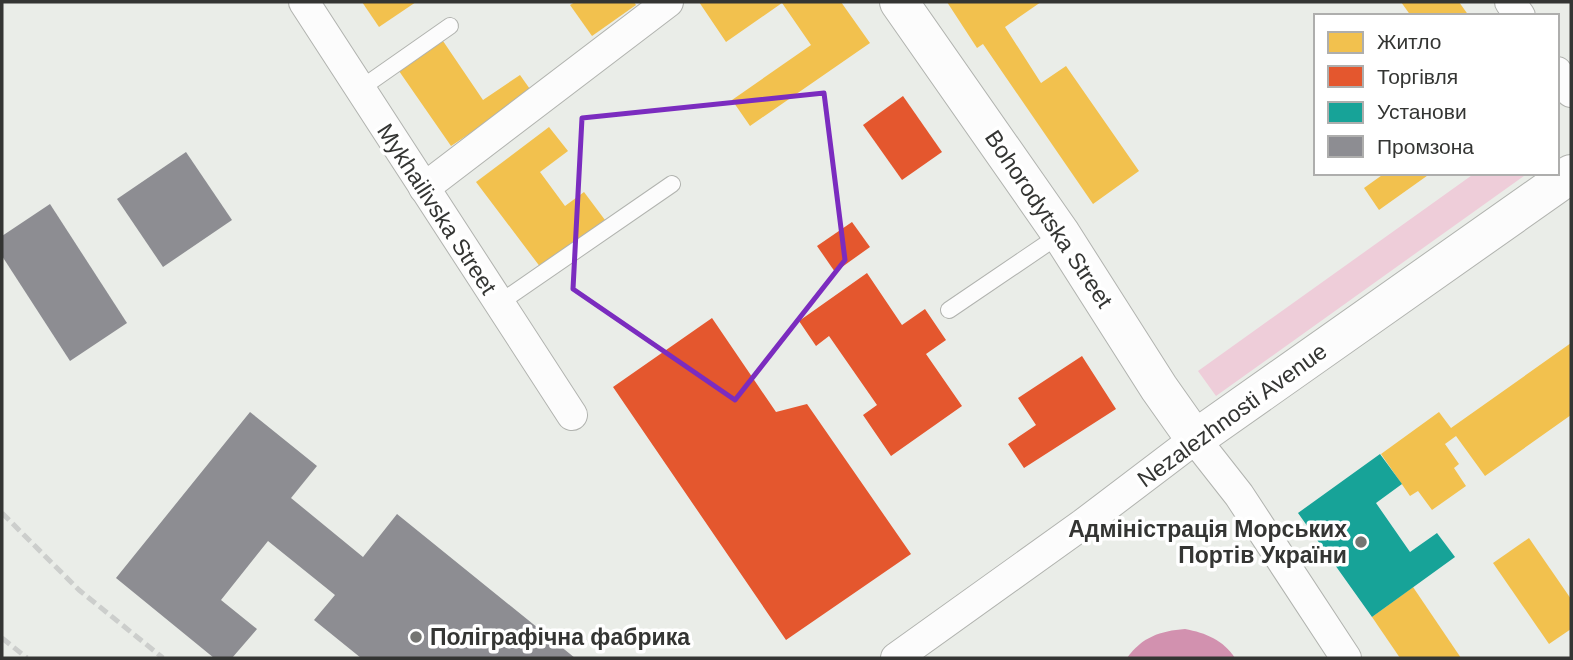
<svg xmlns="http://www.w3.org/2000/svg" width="1573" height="660" viewBox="0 0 1573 660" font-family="Helvetica,sans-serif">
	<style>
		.green { fill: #eecdd9 }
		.water { fill: #d291af }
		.homes { fill: #f2c14e }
		.shops { fill: #e4572e }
		.public { fill: #17a398 }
		.industry { fill: #8d8d92 }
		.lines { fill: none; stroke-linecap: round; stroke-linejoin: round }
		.lane-casing { stroke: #b1b3af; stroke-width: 18 }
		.street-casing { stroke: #b1b3af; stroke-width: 32 }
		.secondary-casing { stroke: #b1b3af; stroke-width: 40 }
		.lane { stroke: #fcfcfc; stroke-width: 16 }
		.street { stroke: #fcfcfc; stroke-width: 30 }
		.secondary { stroke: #fcfcfc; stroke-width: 38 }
		.rail { stroke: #cccecc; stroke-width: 5; stroke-dasharray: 10 5; stroke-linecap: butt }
		.marked { fill: none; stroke: #7b2cbf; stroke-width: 5; stroke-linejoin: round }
		.poi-dot { fill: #747572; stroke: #fff; stroke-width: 2.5 }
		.labels { text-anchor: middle; stroke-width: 7; stroke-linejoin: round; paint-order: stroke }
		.street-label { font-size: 23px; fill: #343533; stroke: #fff }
		.poi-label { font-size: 23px; font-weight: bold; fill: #343533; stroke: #fff; text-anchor: end }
	</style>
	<rect width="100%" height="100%" fill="#eaede8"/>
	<polygon class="green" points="1475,173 1528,173 1216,396 1198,371"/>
	<path class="water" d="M1185,629C1206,633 1223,640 1235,658H1127C1142,637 1160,631 1185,629Z"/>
	<g class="homes">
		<polygon points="362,2 416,2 379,27"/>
		<polygon points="575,2 634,2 636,5 592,36 570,5"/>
		<polygon points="699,2 841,2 870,43 750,126 732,100 811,45 782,3 726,42"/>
		<polygon points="947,2 1041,2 1005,27 1041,83 1066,66 1139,171 1093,204 983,44 977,48"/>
		<polygon points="1401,2 1459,2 1469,16 1411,16"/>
		<polygon points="443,41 483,100 520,75 532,92 451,146 399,71"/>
		<polygon points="549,127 568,151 540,172 565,206 584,192 605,220 541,268 476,182"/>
		<polygon points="1385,173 1431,173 1379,210 1364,188"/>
		<polygon points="1571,343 1571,415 1485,476 1456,436 1445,444 1459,464 1454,468 1466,486 1432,510 1418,491 1410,496 1381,454 1439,412 1451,428"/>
		<polygon points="1529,538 1571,599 1571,629 1549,644 1493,563"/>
		<polygon points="1413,587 1461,658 1400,658 1372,617"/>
	</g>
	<g class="shops">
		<polygon points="903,96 942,152 902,180 863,125"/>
		<polygon points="852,222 870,247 835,272 817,246"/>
		<polygon points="867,273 902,325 925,309 946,340 926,354 962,406 891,456 863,415 877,405 829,336 816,346 799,321"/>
		<polygon points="712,318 776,412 807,404 911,554 786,640 613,387"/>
		<polygon points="1082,356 1116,409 1024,468 1008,444 1036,425 1018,398"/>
	</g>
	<polygon class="public" points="1380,454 1402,484 1376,503 1410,552 1437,533 1455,557 1372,617 1298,513"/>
	<g class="industry">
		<polygon points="186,152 232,220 163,267 117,199"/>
		<polygon points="50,204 127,323 70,361 2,256 2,236"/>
		<polygon points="250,412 317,466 291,498 363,557 397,514 575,658 361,658 314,620 335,595 268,541 221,600 257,629 232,658 214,658 116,578"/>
	</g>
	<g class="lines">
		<defs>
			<g id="lane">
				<polyline points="360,89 450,26"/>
				<polyline points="498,304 672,184"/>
				<polyline points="949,310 1061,234"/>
			</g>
			<g id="street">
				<polyline points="304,2 572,415"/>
				<polyline points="1510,2 1520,16"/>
				<polyline points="1557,72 1571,92"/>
				<polyline points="424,188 668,2"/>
				<polyline points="896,658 1083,524 1195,439 1239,495 1346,658"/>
			</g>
			<polyline id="secondary" points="899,2 1061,234 1159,388 1195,439 1571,174"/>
		</defs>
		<use href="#lane" class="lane-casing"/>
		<use href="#street" class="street-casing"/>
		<use href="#secondary" class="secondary-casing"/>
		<use href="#lane" class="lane"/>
		<use href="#street" class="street"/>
		<use href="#secondary" class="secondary"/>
		<g class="rail">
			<polyline points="2,513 79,590 163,658"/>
			<polyline points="2,638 27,658"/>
		</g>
	</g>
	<path class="marked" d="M824,93L845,260L735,400L573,289L582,118Z"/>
	<g class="poi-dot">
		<circle cx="1361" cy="542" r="7"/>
		<circle cx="416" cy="637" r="7"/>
	</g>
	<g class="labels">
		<g class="street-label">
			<text transform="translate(437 209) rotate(57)" y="8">Mykhailivska Street</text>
			<text transform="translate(1049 219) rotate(56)" y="8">Bohorodytska Street</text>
			<text transform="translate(1232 415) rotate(-36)" y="8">Nezalezhnosti Avenue</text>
		</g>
		<g class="poi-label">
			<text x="1347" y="537">Адміністрація Морських<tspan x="1347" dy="26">Портів України</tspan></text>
			<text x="430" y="645" text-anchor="start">Поліграфічна фабрика</text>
		</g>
	</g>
	<rect width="1573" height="660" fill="none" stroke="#343533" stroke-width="7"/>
	<rect x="1314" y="14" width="245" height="161" fill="#ffffff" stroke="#aeaead" stroke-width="2"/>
	<rect x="1328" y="32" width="35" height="21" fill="#f2c14e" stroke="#aeaead" stroke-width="2"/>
	<text x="1377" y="49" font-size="21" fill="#343533">Житло</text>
	<rect x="1328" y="66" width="35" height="21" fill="#e4572e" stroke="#aeaead" stroke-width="2"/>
	<text x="1377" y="84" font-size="21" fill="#343533">Торгівля</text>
	<rect x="1328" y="102" width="35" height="21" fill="#17a398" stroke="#aeaead" stroke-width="2"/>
	<text x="1377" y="119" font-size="21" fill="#343533">Установи</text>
	<rect x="1328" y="136" width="35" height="21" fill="#8d8d92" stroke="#aeaead" stroke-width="2"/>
	<text x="1377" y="154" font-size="21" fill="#343533">Промзона</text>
</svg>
